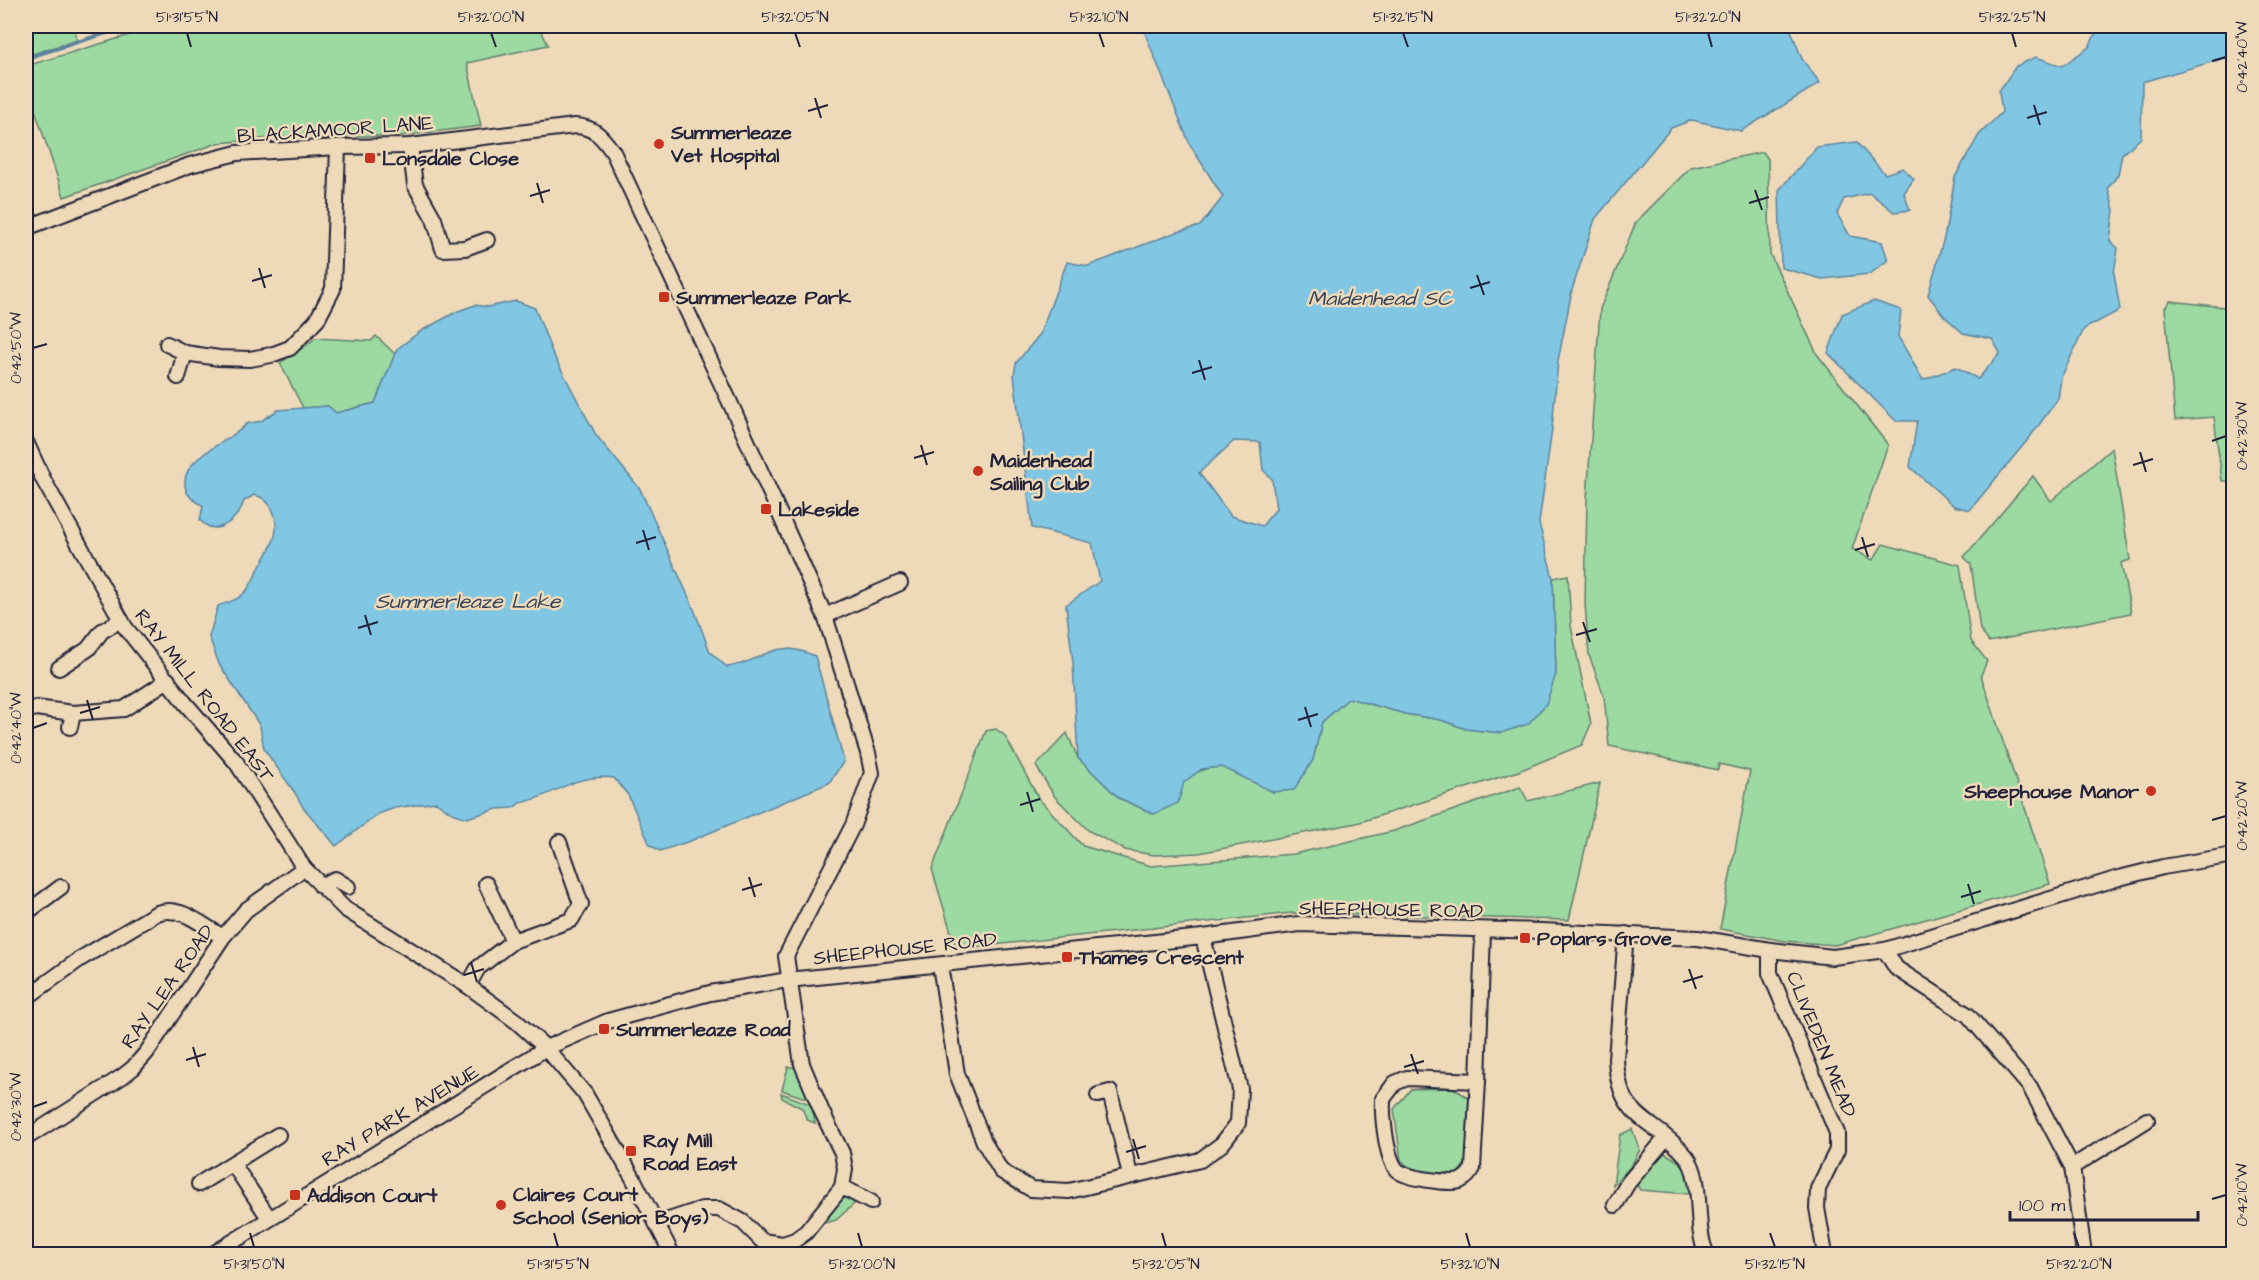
<svg xmlns="http://www.w3.org/2000/svg" width="2259" height="1280" viewBox="0 0 2259 1280" font-family="'Architects Daughter',sans-serif">
	<style>
		.green { fill: #9cdaa2; stroke: #5f7e6e; stroke-width: 1.5 }
		.water { fill: #81c6e2; stroke: #5b849f; stroke-width: 1.5; fill-rule: evenodd }
		.lines { fill: none; stroke-linecap: round; stroke-linejoin: round }
		.stream { stroke: #5b849f; stroke-width: 4 }
		.street-casing { stroke: #22223b; stroke-width: 18 }
		.street { stroke: #eedab8; stroke-width: 14 }
		.ticks { fill: none; stroke: #22223b; stroke-width: 2 }
		.poi-dot { fill: #c8321e; stroke: #eedab8; stroke-width: 2 }
		.labels { text-anchor: middle; stroke-width: 5; stroke-linejoin: round; paint-order: stroke }
		.street-label { font-size: 20px; fill: #22223b; stroke: #eedab8 }
		.poi-label { font-size: 20px; font-weight: bold; fill: #22223b; stroke: #eedab8; text-anchor: start }
		.water-label { font-size: 21px; font-style: italic; fill: #35435c; stroke: #eedab8 }
		.neatline { fill: none; stroke: #22223b; stroke-width: 2 }
		.ticks-label { font-size: 15px; text-anchor: middle; fill: #22223b }
	</style>
	<rect width="100%" height="100%" fill="#eedab8"/>
	<filter id="ink" filterUnits="userSpaceOnUse"><feTurbulence type="fractalNoise" baseFrequency=".0167" numOctaves="2"/><feDisplacementMap in="SourceGraphic" scale="12" xChannelSelector="R" yChannelSelector="G"/><feConvolveMatrix kernelMatrix="1 2 1 2 8 2 1 2 1" color-interpolation-filters="sRGB"/></filter>
	<g filter="url(#ink)">
		<g class="green">
			<polygon points="26,26 73,26 77,40 26,56"/>
			<polygon points="160,26 539,26 548,45 467,63 481,126 400,136 295,136 218,143 64,197 26,83 26,66"/>
			<polygon points="1763,152 1768,159 1770,254 1817,354 1888,445 1852,549 1873,560 1883,544 1960,565 1971,641 1987,661 1981,675 2050,884 1835,945 1785,941 1720,929 1750,771 1719,764 1718,770 1609,746 1604,696 1589,655 1585,604 1587,498 1600,309 1636,222 1691,167"/>
			<polygon points="2170,301 2233,308 2233,481 2222,481 2214,417 2175,420 2165,308"/>
			<polygon points="376,336 395,354 375,403 336,413 327,406 303,408 280,363 307,345 315,338 371,341"/>
			<polygon points="2112,448 2130,560 2121,563 2131,613 1989,642 1980,630 1971,564 1964,557 2033,476 2051,501"/>
			<path d="M1568,575L1571,626L1591,724L1582,745L1516,772L1357,823L1199,853L1154,855L1125,850L1089,831L1055,797L1036,766L1067,733L1078,758L1119,798L1154,814C1171,796 1193,763 1222,767C1234,768 1262,785 1273,792L1313,760L1322,722L1349,698L1405,714L1441,720L1466,729L1501,733L1556,674L1553,578Z"/>
			<polygon points="996,729 1005,736 1039,799 1083,846 1151,866 1294,854 1394,831 1520,787 1528,801 1600,783 1569,920 1292,913 956,949 932,869 986,731"/>
			<polygon points="788,1067 798,1067 811,1100 782,1090"/>
			<polygon points="1453,1088 1469,1098 1466,1163 1457,1174 1414,1172 1401,1160 1394,1109 1411,1089"/>
			<polygon points="781,1093 812,1105 815,1123 807,1120 802,1108 782,1098"/>
			<polygon points="1632,1129 1640,1150 1630,1167 1613,1185 1620,1135"/>
			<path d="M1662,1152C1683,1162 1686,1166 1692,1189L1689,1194L1640,1190L1636,1184L1637,1177Z"/>
			<path d="M841,1195C849,1195 852,1197 854,1204L836,1220L817,1225Z"/>
		</g>
		<g class="water">
			<path d="M1142,26H1790V28L1802,59L1820,83L1741,131L1692,120L1671,128L1595,219L1572,290L1558,361L1552,429L1539,523L1553,578L1556,674L1546,704L1528,724L1501,733L1466,729L1441,720L1405,714L1349,698L1322,722L1313,760L1294,790L1273,792L1222,767L1202,769L1184,782L1178,803L1154,814L1119,798L1078,758L1073,663L1066,605L1100,581L1092,543L1032,528L1014,375L1016,363L1040,334L1067,262L1088,266L1174,233L1200,226L1223,197L1190,145ZM1234,441L1260,442L1263,470L1272,479L1276,509L1262,526L1231,516L1199,473Z"/>
			<polygon points="2099,26 2233,26 2233,56 2142,82 2141,138 2122,154 2118,175 2108,188 2114,210 2110,241 2118,248 2114,273 2120,310 2084,329 2061,378 2058,399 2030,437 1970,510 1954,506 1910,467 1917,421 1896,421 1828,353 1842,314 1874,301 1901,310 1898,336 1923,380 1956,367 1978,379 2000,353 1992,339 1963,333 1944,316 1928,295 1945,234 1955,177 1979,135 2002,112 1999,91 2016,66 2036,57 2062,66 2089,47"/>
			<polygon points="1856,142 1885,174 1903,168 1914,179 1904,193 1910,210 1894,212 1870,193 1844,199 1837,214 1850,236 1882,242 1888,260 1870,274 1822,279 1781,268 1779,190 1817,147"/>
			<path d="M516,301L535,308L552,352L596,435L640,489L694,609L710,652L727,667C767,661 770,637 815,656L844,761L829,783L690,841L660,851L650,845L628,795L614,778C572,773 555,797 520,803L513,808L497,809L467,818L452,813L436,802L395,808L378,814L336,846L303,807L295,793L264,749L260,726L219,664L209,637L218,606C227,602 237,601 243,594C250,589 254,578 258,570C264,559 272,548 275,536C279,519 272,498 254,495L244,501C239,519 216,539 200,520L203,506C197,501 189,499 186,490C176,457 233,442 246,424L261,421L278,410L328,406L336,413L375,403L397,349L421,331L458,311L475,305L488,307Z"/>
		</g>
		<g class="lines">
			<polyline class="stream" points="26,58 129,26"/>
			<defs>
				<g id="street">
					<polyline points="410,146 415,185 434,219 443,249 465,248 487,240"/>
					<path d="M26,228L190,165L237,153L338,147L410,146L575,126C595,127 602,137 613,152L733,409L825,616L868,753L872,773L853,825L786,956L802,1064L822,1112L842,1153L845,1169L842,1187L806,1232L795,1240L783,1244L762,1241L743,1222L719,1209H702L657,1224"/>
					<polyline points="167,344 185,353"/>
					<polyline points="178,377 185,353 219,358 250,359 271,355 290,348 317,320 333,289 338,147"/>
					<polyline points="26,442 43,479 125,627 185,703 236,762 304,868 345,909 468,986 516,1021 546,1048 585,1094 633,1178 672,1254"/>
					<polyline points="825,616 900,583"/>
					<polyline points="59,668 88,649 102,631 121,620"/>
					<polyline points="26,711 36,708 73,713"/>
					<polyline points="70,727 73,713 124,709 168,680"/>
					<polyline points="486,884 513,941"/>
					<polyline points="321,886 335,879 348,887"/>
					<polyline points="26,913 61,887"/>
					<path d="M1626,934L1616,1059C1619,1122 1652,1116 1686,1156C1705,1180 1693,1228 1707,1254"/>
					<polyline points="1770,950 1770,973 1837,1133 1837,1150 1818,1189 1817,1208 1825,1254"/>
					<polyline points="1885,950 1896,968 1968,1015 2030,1087 2072,1167 2084,1254"/>
					<polyline points="940,965 957,1074 984,1142 1001,1171 1031,1189 1069,1191 1200,1160 1222,1144 1238,1123 1240,1089 1203,937"/>
					<polyline points="468,986 478,968 513,941 571,920 581,904 559,842"/>
					<path d="M26,998L80,959L157,913C180,904 203,926 223,937"/>
					<path d="M1407,1078L1478,1081L1473,1168C1470,1174 1466,1178 1460,1181C1449,1184 1402,1178 1396,1169C1386,1156 1382,1116 1383,1099L1395,1083Z"/>
					<polyline points="1478,1081 1483,931"/>
					<polyline points="1098,1095 1110,1092 1130,1175"/>
					<polyline points="26,1138 123,1076 133,1068 147,1052 223,937 246,910 304,868"/>
					<polyline points="233,1164 269,1218"/>
					<polyline points="2072,1167 2147,1120"/>
					<polyline points="199,1184 278,1135"/>
					<polyline points="842,1187 871,1202"/>
					<polyline points="1615,1205 1628,1183 1666,1138"/>
					<polyline points="213,1254 546,1048 608,1021 710,993 788,980 1203,937 1299,924 1542,931 1698,938 1770,950 1833,957 1885,950 2119,878 2163,867 2234,855"/>
				</g>
			</defs>
			<use href="#street" class="street-casing"/>
			<use href="#street" class="street"/>
		</g>
	</g>
	<path class="ticks" d="M187,33L191,47M491,33L496,47M795,33L800,47M1099,33L1104,47M1403,33L1408,47M1708,33L1712,47M2012,33L2016,47M2212,61L2226,57M815,98L821,118M2034,105L2040,125M808,111L828,105M2027,118L2047,112M537,183L543,203M1755,190L1762,210M530,196L550,190M1749,203L1769,197M259,268L265,288M1477,275L1484,295M252,281L272,275M1470,288L1490,282M33,348L47,344M1199,360L1205,380M1192,373L1212,367M2212,441L2226,436M921,445L927,465M2140,452L2146,472M914,458L934,452M2133,465L2153,459M643,530L649,550M1862,537L1868,557M636,543L656,537M1855,550L1875,544M365,615L371,635M1583,622L1590,642M358,628L378,622M1576,635L1597,629M87,700L93,720M1305,707L1311,727M80,713L100,707M1298,720L1318,714M33,728L47,723M1027,792L1033,812M1020,805L1040,799M2212,820L2226,816M749,877L755,897M1968,884L1974,904M742,890L762,884M1961,897L1981,891M471,962L477,982M1689,969L1696,989M464,975L484,969M1683,982L1703,976M193,1047L199,1067M1411,1054L1418,1074M186,1060L206,1054M1404,1067L1424,1061M33,1107L47,1102M1133,1139L1139,1159M1126,1152L1146,1146M2212,1199L2226,1195M250,1233L254,1247M554,1233L558,1247M858,1233L862,1247M1162,1233L1166,1247M1466,1233L1470,1247M1770,1233L1775,1247M2074,1233L2079,1247"/>
	<g class="poi-dot">
		<circle cx="659" cy="144" r="6"/>
		<rect x="364" y="152" width="12" height="12" rx="3"/>
		<rect x="658" y="291" width="12" height="12" rx="3"/>
		<circle cx="978" cy="471" r="6"/>
		<rect x="760" y="503" width="12" height="12" rx="3"/>
		<circle cx="2151" cy="791" r="6"/>
		<rect x="1519" y="932" width="12" height="12" rx="3"/>
		<rect x="1061" y="951" width="12" height="12" rx="3"/>
		<rect x="598" y="1023" width="12" height="12" rx="3"/>
		<rect x="625" y="1145" width="12" height="12" rx="3"/>
		<rect x="289" y="1189" width="12" height="12" rx="3"/>
		<circle cx="501" cy="1205" r="6"/>
	</g>
	<g class="labels">
		<g class="street-label">
			<text transform="translate(335 129) rotate(-4)" y="7">BLACKAMOOR LANE</text>
			<text transform="translate(205 695) rotate(52)" y="7">RAY MILL ROAD EAST</text>
			<text transform="translate(1391 909) rotate(1)" y="7">SHEEPHOUSE ROAD</text>
			<text transform="translate(905 948) rotate(-6)" y="7">SHEEPHOUSE ROAD</text>
			<text transform="translate(167 986) rotate(-55)" y="7">RAY LEA ROAD</text>
			<text transform="translate(1822 1044) rotate(68)" y="7">CLIVEDEN MEAD</text>
			<text transform="translate(400 1115) rotate(-31)" y="7">RAY PARK AVENUE</text>
		</g>
		<g class="poi-label">
			<text x="671" y="139">Summerleaze<tspan x="671" dy="23">Vet Hospital</tspan></text>
			<text x="382" y="165">Lonsdale Close</text>
			<text x="676" y="304">Summerleaze Park</text>
			<text x="990" y="467">Maidenhead<tspan x="990" dy="23">Sailing Club</tspan></text>
			<text x="778" y="516">Lakeside</text>
			<text x="2139" y="798" text-anchor="end">Sheephouse Manor</text>
			<text x="1537" y="945">Poplars Grove</text>
			<text x="1079" y="964">Thames Crescent</text>
			<text x="616" y="1036">Summerleaze Road</text>
			<text x="643" y="1147">Ray Mill<tspan x="643" dy="23">Road East</tspan></text>
			<text x="513" y="1201">Claires Court<tspan x="513" dy="23">School (Senior Boys)</tspan></text>
			<text x="307" y="1202">Addison Court</text>
		</g>
		<g class="water-label">
			<text x="1380" y="305">Maidenhead SC</text>
			<text x="468" y="608">Summerleaze Lake</text>
		</g>
	</g>
	<rect width="2259" height="1280" fill="none" stroke="#eedab8" stroke-width="66"/>
	<path d="M2010 1211v9h188v-9" fill="none" stroke="#22223b" stroke-width="3"/>
	<text x="2019" y="1211" font-size="18" fill="#22223b" stroke="#eedab8" stroke-width="4.5" paint-order="stroke">100 m</text>
	<rect x="33" y="33" width="2193" height="1214" class="neatline"/>
	<g class="ticks-label">
		<text x="187" y="22">51°31'55"N</text>
		<text x="491" y="22">51°32'00"N</text>
		<text x="795" y="22">51°32'05"N</text>
		<text x="1099" y="22">51°32'10"N</text>
		<text x="1403" y="22">51°32'15"N</text>
		<text x="1708" y="22">51°32'20"N</text>
		<text x="2012" y="22">51°32'25"N</text>
		<text transform="translate(2242 57) rotate(-90)" y="5">0°42'40"W</text>
		<text transform="translate(16 348) rotate(-90)" y="5">0°42'50"W</text>
		<text transform="translate(2242 436) rotate(-90)" y="5">0°42'30"W</text>
		<text transform="translate(16 728) rotate(-90)" y="5">0°42'40"W</text>
		<text transform="translate(2242 816) rotate(-90)" y="5">0°42'20"W</text>
		<text transform="translate(16 1107) rotate(-90)" y="5">0°42'30"W</text>
		<text transform="translate(2242 1195) rotate(-90)" y="5">0°42'10"W</text>
		<text x="254" y="1269">51°31'50"N</text>
		<text x="558" y="1269">51°31'55"N</text>
		<text x="862" y="1269">51°32'00"N</text>
		<text x="1166" y="1269">51°32'05"N</text>
		<text x="1470" y="1269">51°32'10"N</text>
		<text x="1775" y="1269">51°32'15"N</text>
		<text x="2079" y="1269">51°32'20"N</text>
	</g>
</svg>
